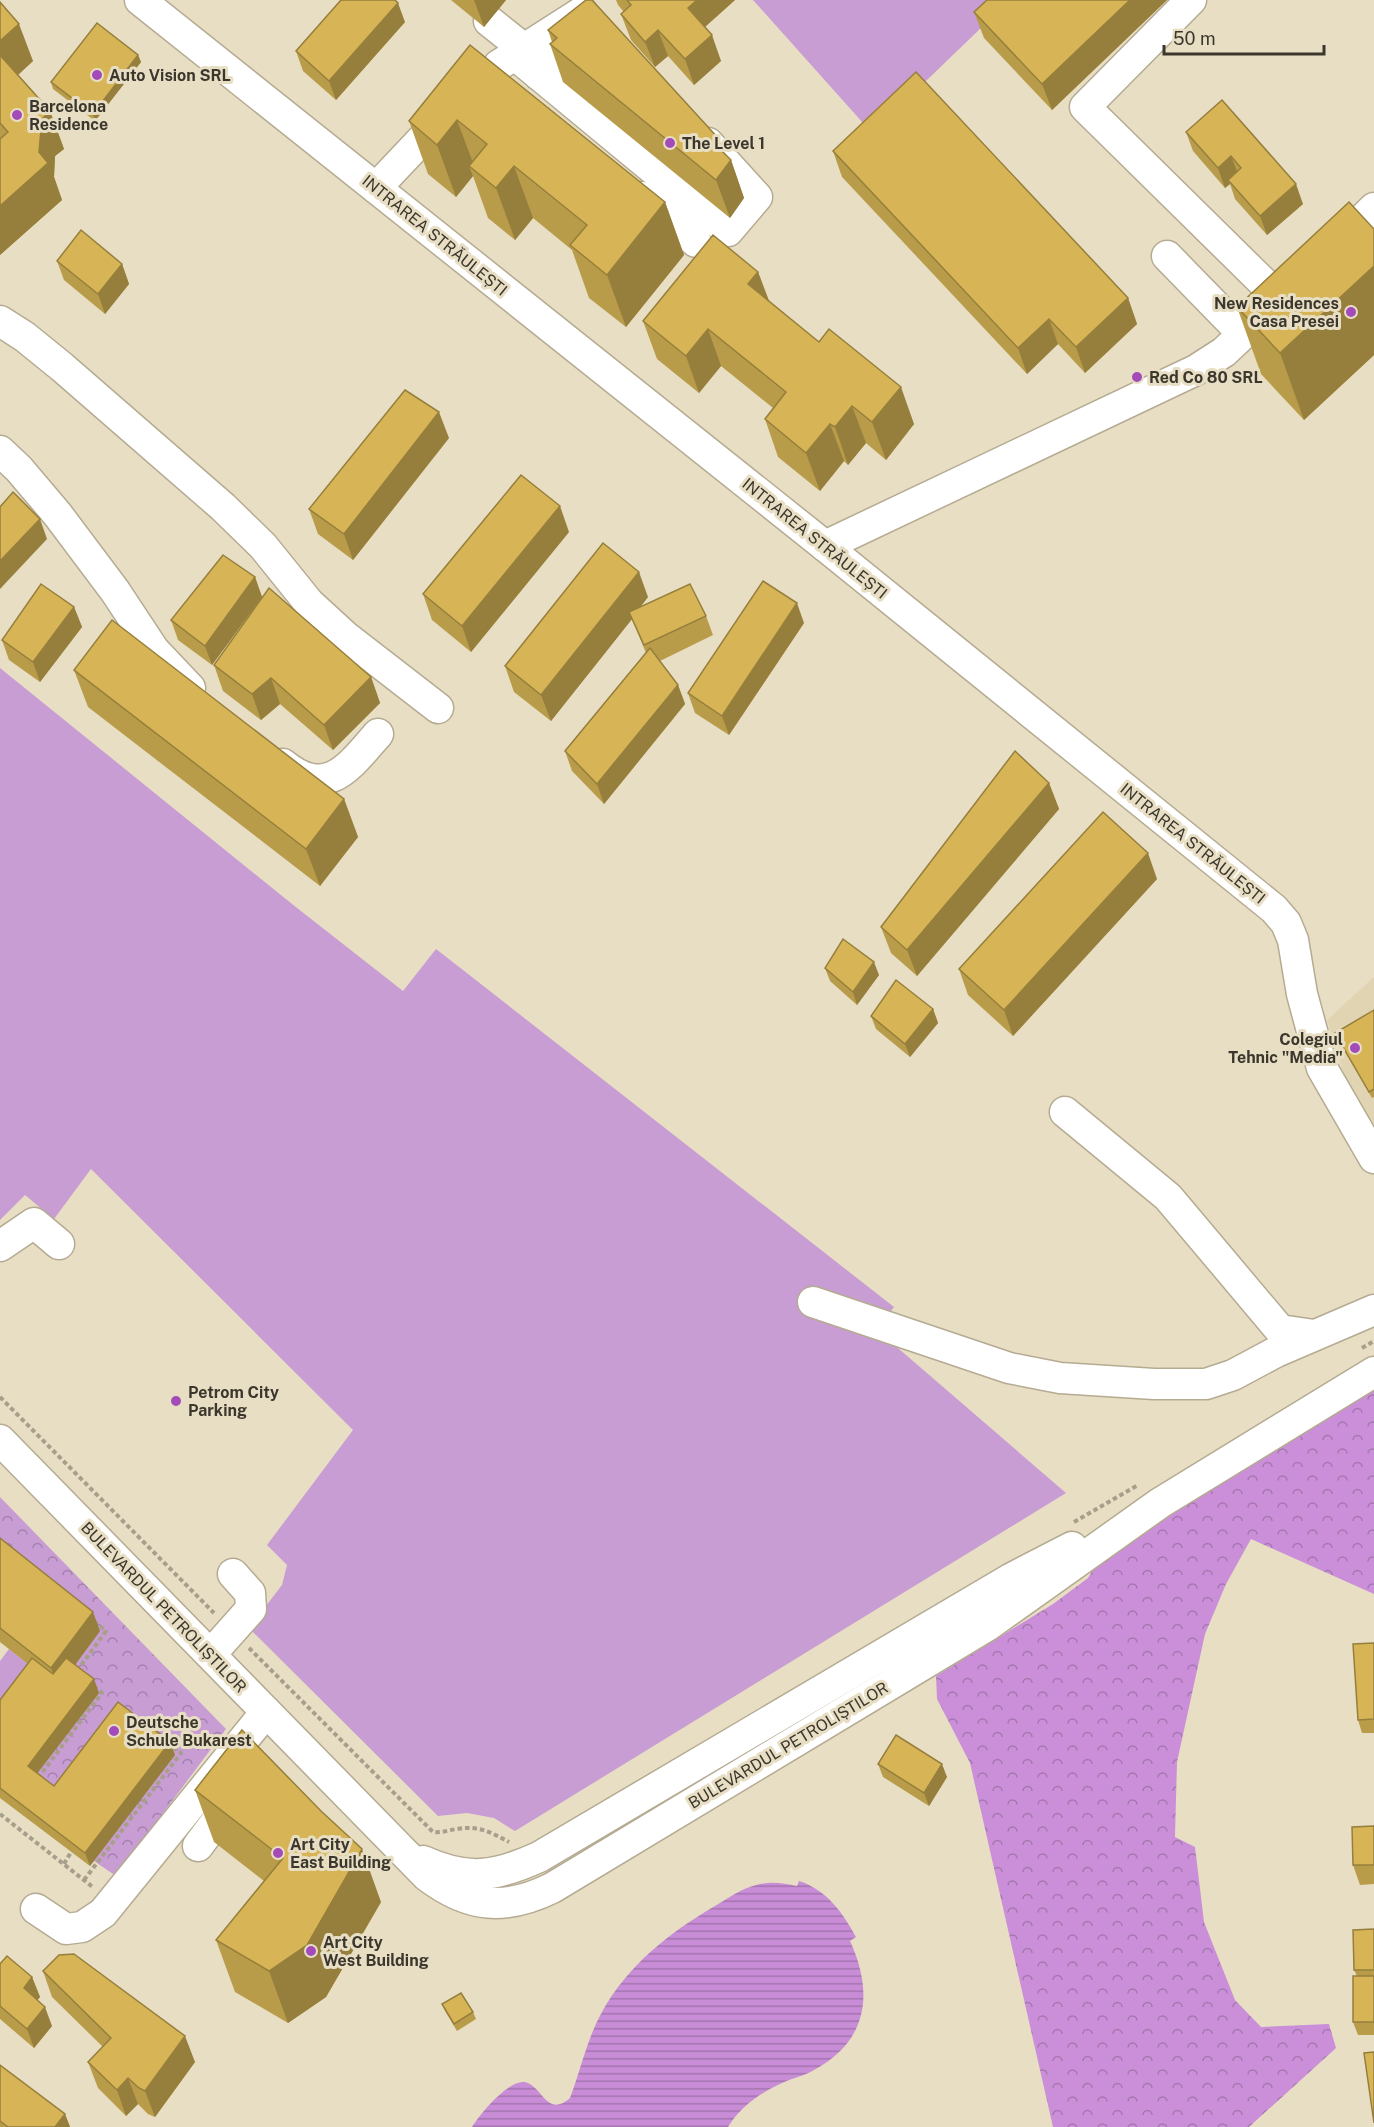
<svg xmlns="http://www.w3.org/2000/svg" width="1374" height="2127" viewBox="0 0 1374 2127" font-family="'Public Sans',sans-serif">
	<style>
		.built { fill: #e1d4b3 }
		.grass { fill: #c89dd3 }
		.forest { fill: url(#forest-crowns) }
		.park { fill: url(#park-crowns) }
		.water { fill: url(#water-rules) }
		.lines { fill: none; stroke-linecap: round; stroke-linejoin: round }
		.minor-casing { stroke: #b5ab92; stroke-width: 33 }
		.path { stroke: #a79f8b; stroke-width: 4; stroke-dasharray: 4.5 3; stroke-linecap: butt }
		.minor { stroke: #fff; stroke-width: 30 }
		.wall { fill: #b99c4a }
		.shaded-wall { fill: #967f3c }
		.building { fill: #d7b556; stroke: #967f3c; stroke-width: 1.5 }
		.poi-dot { fill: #a34bb8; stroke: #e8dec4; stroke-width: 2 }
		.labels { text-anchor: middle; stroke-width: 6; stroke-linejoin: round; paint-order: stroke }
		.poi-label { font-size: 16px; font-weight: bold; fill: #3b372d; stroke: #e8dec4; text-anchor: start }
		.street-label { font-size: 16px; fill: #3b372d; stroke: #e8dec4 }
	</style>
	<defs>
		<pattern id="forest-crowns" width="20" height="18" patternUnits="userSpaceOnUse" patternTransform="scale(1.5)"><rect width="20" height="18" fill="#ca8fd8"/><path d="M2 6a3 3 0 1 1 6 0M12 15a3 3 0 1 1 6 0" fill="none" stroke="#a576b0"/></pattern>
		<pattern id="park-crowns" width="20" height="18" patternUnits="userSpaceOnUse" patternTransform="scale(1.5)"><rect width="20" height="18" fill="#c89dd3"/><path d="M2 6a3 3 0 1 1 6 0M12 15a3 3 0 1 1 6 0" fill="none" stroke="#a481ac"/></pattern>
		<pattern id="water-rules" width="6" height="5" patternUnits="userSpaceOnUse" patternTransform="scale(1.5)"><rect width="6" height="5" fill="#c88dd6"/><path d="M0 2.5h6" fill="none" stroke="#a474ae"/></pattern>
	</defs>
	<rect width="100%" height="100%" fill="#e8dec4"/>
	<polygon class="built" points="1374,977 1374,1125 1344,1075 1327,1020"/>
	<g class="grass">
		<polygon points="753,0 1010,0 872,133"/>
		<polygon points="0,668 292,904 403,991 436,949 894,1307 877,1330 1066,1493 515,1831 494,1818 467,1813 438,1816 251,1630 259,1615 282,1585 287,1565 267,1545 353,1430 91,1169 54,1219 25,1195 0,1220"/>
		<polygon points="9,1649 37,1671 0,1720 0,1661"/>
	</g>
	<polygon class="forest" points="1374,1386 1374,1594 1251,1539 1226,1584 1205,1634 1177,1762 1175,1837 1195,1847 1204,1922 1235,2000 1261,2027 1329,2024 1336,2048 1249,2127 1053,2127 970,1763 937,1699 936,1676 1053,1604 1088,1578 1098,1561 1173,1510"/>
	<polygon class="park" points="0,1497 226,1729 116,1876 94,1861 59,1800 33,1779 70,1671 0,1552"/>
	<path class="water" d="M799,1881C827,1890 843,1913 856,1937L850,1941C874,1993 868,2041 814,2070C806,2075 797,2077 789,2080C765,2090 742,2104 728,2127H472C480,2114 507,2081 524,2082C542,2084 546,2119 570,2098C581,2069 587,2039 602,2012C628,1965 669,1933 715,1906C728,1898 741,1889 756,1885C770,1881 783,1883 797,1886Z"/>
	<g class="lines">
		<defs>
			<g id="minor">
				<polyline points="140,0 825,546 1274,909 1286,923 1293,940 1302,994 1322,1068 1374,1158"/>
				<polyline points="1191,0 1085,107 1280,299"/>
				<polyline points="489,21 524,49"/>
				<polyline points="515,55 728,231 757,197 708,143"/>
				<polyline points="499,65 582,12"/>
				<polyline points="539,75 589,36"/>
				<polyline points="376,188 446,114"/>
				<polyline points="642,197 696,242"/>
				<polyline points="1335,246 1374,208"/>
				<polyline points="1167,256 1243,334"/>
				<polyline points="0,321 25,337 62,367 223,507 263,546 309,603 345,636 438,708"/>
				<polyline points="0,451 19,469 58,515 115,591 154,650 190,688"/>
				<polyline points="825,546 1196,370 1224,352 1275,304"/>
				<path d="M283,764C327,800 349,767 378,734"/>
				<polyline points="1065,1112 1168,1197 1280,1330 1314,1335"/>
				<polyline points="0,1246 34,1223 59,1244"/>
				<polyline points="813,1302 1009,1368 1060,1378 1154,1384 1206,1384 1233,1375 1276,1352 1374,1310"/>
				<path d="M0,1440L427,1876C469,1908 505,1911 552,1888L987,1626L1160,1503L1374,1372"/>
				<polyline points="211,1654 251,1609 250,1593 233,1574"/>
				<polyline points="198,1846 233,1799"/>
				<path d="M423,1861C467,1881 495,1877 539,1857L1012,1578L1072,1547"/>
				<polyline points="36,1909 66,1929 82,1927 103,1913 266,1712"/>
			</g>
		</defs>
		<use href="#minor" class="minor-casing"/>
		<g class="path">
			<polyline points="1362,1348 1374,1341"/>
			<polyline points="0,1397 214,1613"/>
			<polyline points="1074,1522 1138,1485"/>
			<path d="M249,1648L433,1832C442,1833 449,1830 457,1829C479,1825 492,1833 509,1842"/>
			<polyline points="77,1671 106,1631 95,1622"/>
			<polyline points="38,1778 102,1693 95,1687"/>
			<polyline points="0,1814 94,1888"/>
			<polyline points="64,1864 71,1852"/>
			<polyline points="84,1880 181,1753 168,1743"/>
		</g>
		<use href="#minor" class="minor"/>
	</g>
	<g class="wall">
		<polygon points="451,0 506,0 484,27"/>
		<polygon points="616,0 735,0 705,27 721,61 694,85 668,56 655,67 631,40 621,14 624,12 618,5"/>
		<polygon points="987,0 1167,0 1052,110 984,38 974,12"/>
		<polygon points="0,2 33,61 18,75 50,111 64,149 55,156 54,177 62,200 0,255"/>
		<polygon points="405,22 336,100 303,71 296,51"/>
		<polygon points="548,30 724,154 731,160 744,198 730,218 563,82 550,44 552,42"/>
		<polygon points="470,45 665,202 684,255 626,327 589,298 572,250 533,218 515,240 488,218 473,176 456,197 428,174 409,121"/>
		<polygon points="138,55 141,62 95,121 53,89 51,82"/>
		<polygon points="1222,100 1303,204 1267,235 1235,199 1230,184 1225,188 1193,151 1186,132"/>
		<polygon points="833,151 1128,298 1137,324 1085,373 1058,344 1027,374 842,177"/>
		<polygon points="1374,229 1374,355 1304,420 1261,374 1237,307"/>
		<polygon points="57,261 122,264 129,284 105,314 64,280"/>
		<polygon points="758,272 769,301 914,424 886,460 866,443 848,465 844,461 820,491 778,457 765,419 773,408 721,366 699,393 657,359 643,321"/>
		<polygon points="449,438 353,560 318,534 309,509"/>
		<polygon points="569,532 471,652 432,620 423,594"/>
		<polygon points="255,577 262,597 212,665 178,640 171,620"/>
		<polygon points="648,597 641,606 706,616 713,635 660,661 678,685 685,704 604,804 572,771 565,751 646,653 632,619 551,721 514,692 505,666"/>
		<polygon points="74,607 82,627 40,682 9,660 2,640"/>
		<polygon points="804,623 729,735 695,713 688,693"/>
		<polygon points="214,665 371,677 380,703 333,750 280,704 261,720 223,691"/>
		<polygon points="74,670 344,799 358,837 320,886 88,707"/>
		<polygon points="1049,783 1059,809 917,976 891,953 881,927"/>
		<polygon points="1157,879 1013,1036 968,995 959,969"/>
		<polygon points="825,968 879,975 857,1005 830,981"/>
		<polygon points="933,1009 938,1023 910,1057 876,1029 871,1016"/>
		<polygon points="1374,1010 1374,1097 1372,1098 1338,1040 1335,1033"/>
		<polygon points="0,1538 100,1631 75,1665 99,1693 37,1773 54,1786 170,1742 175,1755 90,1866 0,1798 0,1700 28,1664 0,1642"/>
		<polygon points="1374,1643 1374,1733 1362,1733 1358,1720"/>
		<polygon points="878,1764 947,1777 929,1806 883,1777"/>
		<polygon points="195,1790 381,1902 326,1997 288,2023 235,1992 216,1940 264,1881 214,1842"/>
		<polygon points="1374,1826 1374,1884 1360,1885 1353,1865"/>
		<polygon points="1374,1929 1374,2035 1358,2035 1353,2022 1357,1976 1354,1970"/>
		<polygon points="0,1964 32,1977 40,1997 37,2000 52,2026 34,2048 0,2019"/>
		<polygon points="43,1971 195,2062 155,2117 148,2114 138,2104 126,2116 98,2088 88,2062 103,2047 52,1997"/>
		<polygon points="442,2004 473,2012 476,2019 457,2031 445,2011"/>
		<polygon points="0,2065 65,2114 70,2127 0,2127"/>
	</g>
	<g class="shaded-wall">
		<polygon points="474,0 506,0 484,27"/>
		<polygon points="697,0 735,0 697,34 688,8"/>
		<polygon points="1130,0 1167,0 1052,110 1042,84"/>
		<polygon points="398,3 405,22 336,100 329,81"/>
		<polygon points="19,24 33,61 7,85 0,66 0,41"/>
		<polygon points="658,30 668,56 655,67 645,42"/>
		<polygon points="712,35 721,61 694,85 685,59"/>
		<polygon points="138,55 141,62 95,121 93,114"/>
		<polygon points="50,111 64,149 55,156 54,177 62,200 0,255 0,206 39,152 42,119"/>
		<polygon points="457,120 476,171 469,166 473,176 456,197 437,145"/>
		<polygon points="719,139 728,164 731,160 744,198 730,218 716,180 715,144"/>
		<polygon points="1231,156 1239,176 1228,180 1230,184 1225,188 1218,168"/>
		<polygon points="514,166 533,218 515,240 496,188"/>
		<polygon points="1296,184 1303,204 1267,235 1260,216"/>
		<polygon points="665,202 684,255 626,327 607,275"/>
		<polygon points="122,264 129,284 105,314 98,294"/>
		<polygon points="1374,266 1374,355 1304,420 1280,353"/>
		<polygon points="758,272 772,309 748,284"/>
		<polygon points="1128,298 1137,324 1085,373 1076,347"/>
		<polygon points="1049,319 1058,344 1027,374 1018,348"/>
		<polygon points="708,329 721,366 699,393 686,356"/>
		<polygon points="901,387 914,424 886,460 872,422"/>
		<polygon points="852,406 866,443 848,465 835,427"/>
		<polygon points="439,412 449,438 353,560 344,534"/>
		<polygon points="830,424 844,461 820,491 806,453"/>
		<polygon points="560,506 569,532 471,652 462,626"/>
		<polygon points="40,519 47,539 0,589 0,561"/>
		<polygon points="639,572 648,597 632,618 629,612 632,619 551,721 541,695"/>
		<polygon points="255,577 262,597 212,665 205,646"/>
		<polygon points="797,603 804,623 729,735 722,716"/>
		<polygon points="74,607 82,627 40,682 33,662"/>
		<polygon points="371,677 380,703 333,750 324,725"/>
		<polygon points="271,678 280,704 261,720 252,694"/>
		<polygon points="678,685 685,704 604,804 597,784"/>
		<polygon points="1049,783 1059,809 917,976 907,950"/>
		<polygon points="344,799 358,837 320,886 306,849"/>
		<polygon points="1148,853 1157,879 1013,1036 1004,1010"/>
		<polygon points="874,962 879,975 857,1005 853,992"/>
		<polygon points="933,1009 938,1023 910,1057 905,1044"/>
		<polygon points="93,1612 100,1631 58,1688 51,1668"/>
		<polygon points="94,1679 99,1693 33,1779 28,1766"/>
		<polygon points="170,1742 175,1755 90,1866 85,1853"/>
		<polygon points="942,1764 947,1777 929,1806 924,1793"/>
		<polygon points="362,1849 381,1902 326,1997 288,2023 269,1971"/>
		<polygon points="32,1977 40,1997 31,2008 24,1988"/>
		<polygon points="45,2007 52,2026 34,2048 27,2029"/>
		<polygon points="185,2036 195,2062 155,2117 145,2091"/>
		<polygon points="128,2078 138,2104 126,2116 117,2090"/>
		<polygon points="65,2114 70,2127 55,2127"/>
	</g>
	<g class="building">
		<polygon points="341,0 395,0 398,3 329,81 296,51"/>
		<polygon points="586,0 592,0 719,139 715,144 731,160 716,180 550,44 557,38 548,30"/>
		<polygon points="627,0 697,0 688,8 712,35 685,59 658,30 645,42 621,14 631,5"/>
		<polygon points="987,0 1130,0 1042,84 974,12"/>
		<polygon points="0,2 19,24 0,41"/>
		<polygon points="97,23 138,55 93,114 51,82"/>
		<polygon points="470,45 665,202 607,275 570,245 587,225 514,166 496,188 469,166 487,144 457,120 437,145 409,121"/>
		<polygon points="0,55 50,111 42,119 39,152 48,163 0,206 0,139 8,132 0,123"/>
		<polygon points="916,72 1128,298 1076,347 1049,319 1018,348 833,151"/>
		<polygon points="1222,100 1296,184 1260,216 1228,180 1241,168 1231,156 1218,168 1186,132"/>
		<polygon points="1349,202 1374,229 1374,266 1280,353 1237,307"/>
		<polygon points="81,230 122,264 98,294 57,261"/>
		<polygon points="713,235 758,272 748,284 819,342 829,329 901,387 872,422 852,406 835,427 830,424 806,453 765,419 786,392 708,329 686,356 643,321"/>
		<polygon points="405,390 439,412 344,534 309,509"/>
		<polygon points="521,475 560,506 462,626 423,594"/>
		<polygon points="13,492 40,519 0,561 0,507"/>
		<polygon points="603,543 639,572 541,695 505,666"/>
		<polygon points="223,555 255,577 205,646 171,620"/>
		<polygon points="763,581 797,603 722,716 688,693"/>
		<polygon points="41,584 74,607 33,662 2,640"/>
		<polygon points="690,584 706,616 644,645 629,612"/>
		<polygon points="269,588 371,677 324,725 271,678 252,694 214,665"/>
		<polygon points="112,620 344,799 306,849 74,670"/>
		<polygon points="650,648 678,685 597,784 565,751"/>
		<polygon points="1015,751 1049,783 907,950 881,927"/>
		<polygon points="1103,812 1148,853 1004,1010 959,969"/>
		<polygon points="843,939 874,962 853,992 825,968"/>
		<polygon points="896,980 933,1009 905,1044 871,1016"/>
		<polygon points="1374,1010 1374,1089 1369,1092 1335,1033"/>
		<polygon points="0,1538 93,1612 51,1668 0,1628"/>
		<polygon points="1374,1643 1374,1719 1358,1720 1353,1644"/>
		<polygon points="32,1658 53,1674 66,1658 94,1679 28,1766 54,1786 118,1702 170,1742 85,1853 0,1788 0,1700"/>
		<polygon points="242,1730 321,1811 362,1849 307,1945 269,1971 216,1940 283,1858 195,1790"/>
		<polygon points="896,1735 942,1764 924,1793 878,1764"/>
		<polygon points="1374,1826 1374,1865 1353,1865 1352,1827"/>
		<polygon points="1374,1929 1374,1970 1354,1970 1353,1930"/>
		<polygon points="74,1954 185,2036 145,2091 139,2088 128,2078 117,2090 88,2062 111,2038 43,1971 59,1955"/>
		<polygon points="7,1956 32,1977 24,1988 45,2007 27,2029 0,2006 0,1964"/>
		<rect x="1353" y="1976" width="21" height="46"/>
		<polygon points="461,1993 473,2012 454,2024 442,2004"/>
		<polygon points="1374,2052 1374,2123 1364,2053"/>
		<polygon points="0,2065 65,2114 55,2127 8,2127 0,2121"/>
	</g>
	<g class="poi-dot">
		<circle cx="97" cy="75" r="6"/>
		<circle cx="17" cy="115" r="6"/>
		<circle cx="670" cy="143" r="6"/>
		<circle cx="1351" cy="312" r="6"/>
		<circle cx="1137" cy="377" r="6"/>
		<circle cx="1355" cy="1048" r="6"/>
		<circle cx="176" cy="1401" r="6"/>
		<circle cx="114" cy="1731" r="6"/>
		<circle cx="278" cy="1853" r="6"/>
		<circle cx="311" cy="1951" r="6"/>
	</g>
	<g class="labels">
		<g class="poi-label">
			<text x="109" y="81">Auto Vision SRL</text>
			<text x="29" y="112">Barcelona<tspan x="29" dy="18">Residence</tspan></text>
			<text x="682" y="149">The Level 1</text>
			<text x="1339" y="309" text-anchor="end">New Residences<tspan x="1339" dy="18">Casa Presei</tspan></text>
			<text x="1149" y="383">Red Co 80 SRL</text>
			<text x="1343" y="1045" text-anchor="end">Colegiul<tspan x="1343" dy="18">Tehnic "Media"</tspan></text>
			<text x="188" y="1398">Petrom City<tspan x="188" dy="18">Parking</tspan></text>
			<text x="126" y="1728">Deutsche<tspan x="126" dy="18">Schule Bukarest</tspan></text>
			<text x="290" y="1850">Art City<tspan x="290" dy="18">East Building</tspan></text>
			<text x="323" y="1948">Art City<tspan x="323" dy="18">West Building</tspan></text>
		</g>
		<g class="street-label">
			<text transform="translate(435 235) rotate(39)" y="6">INTRAREA STRĂULEȘTI</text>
			<text transform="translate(815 538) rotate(39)" y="6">INTRAREA STRĂULEȘTI</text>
			<text transform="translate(1193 843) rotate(39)" y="6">INTRAREA STRĂULEȘTI</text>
			<text transform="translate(164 1607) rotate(46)" y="6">BULEVARDUL PETROLIȘTILOR</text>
			<text transform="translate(788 1745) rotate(-31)" y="6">BULEVARDUL PETROLIȘTILOR</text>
		</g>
	</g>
	<path d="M1164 45v9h160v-9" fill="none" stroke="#3b372d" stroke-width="3"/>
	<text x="1173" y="45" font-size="18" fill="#3b372d" stroke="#e8dec4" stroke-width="4.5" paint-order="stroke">50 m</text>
</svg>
